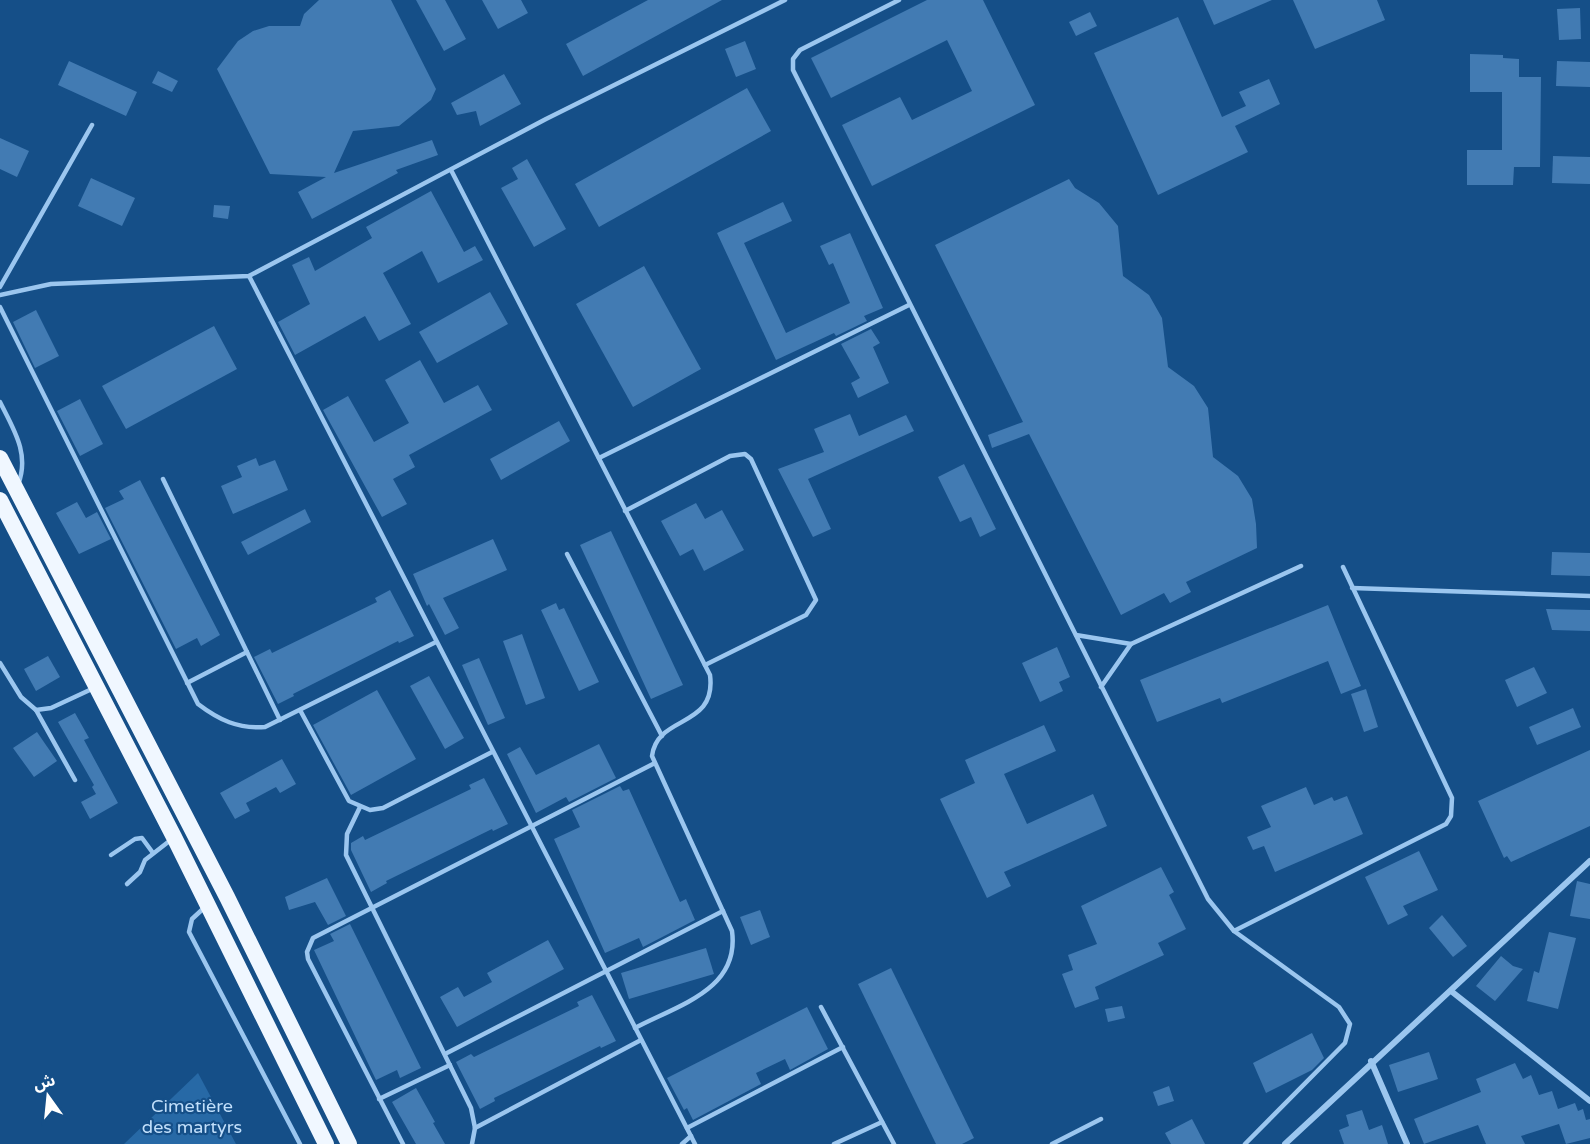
<svg xmlns="http://www.w3.org/2000/svg" width="1590" height="1144" viewBox="0 0 1590 1144" font-family="'Varela Round','Noto Sans Arabic',sans-serif">
	<style>
		.green { fill: #2769a6 }
		.building { fill: #427bb3 }
		.lines { fill: none; stroke-linecap: round; stroke-linejoin: round }
		.service { stroke: #9bc6ef; stroke-width: 4.5 }
		.minor { stroke: #9bc6ef; stroke-width: 6 }
		.trunk { stroke: #f0f7ff; stroke-width: 16 }
		.labels { text-anchor: middle; stroke-width: 4.5; stroke-linejoin: round; paint-order: stroke }
		.park-label { font-size: 18px; fill: #c1dffb; stroke: #154f88 }
	</style>
	<rect width="100%" height="100%" fill="#154f88"/>
	<polygon class="green" points="198,1073 236,1144 124,1144"/>
	<g class="building">
		<polygon points="319,0 391,0 436,89 431,100 399,126 353,131 334,173 432,140 438,155 396,170 398,173 312,219 298,192 326,177 270,174 217,69 238,41 253,31 269,26 300,26 304,14"/>
		<polygon points="416,0 445,0 466,39 444,51"/>
		<polygon points="482,0 521,0 528,13 498,29"/>
		<polygon points="648,0 722,0 583,76 566,44"/>
		<polygon points="927,0 983,0 1035,105 872,186 842,125 900,97 912,120 972,91 947,40 831,98 811,58"/>
		<polygon points="1203,0 1272,0 1214,25"/>
		<polygon points="1293,0 1377,0 1385,20 1315,49"/>
		<polygon points="1580,8 1581,39 1559,40 1557,9"/>
		<polygon points="1090,12 1097,26 1076,36 1069,22"/>
		<polygon points="1178,17 1222,117 1246,106 1239,92 1269,79 1280,104 1235,126 1248,152 1158,195 1094,53"/>
		<polygon points="745,41 756,69 736,77 725,49"/>
		<polygon points="1470,54 1503,55 1503,58 1519,59 1519,77 1541,77 1540,167 1514,167 1513,185 1467,185 1467,150 1502,150 1502,92 1470,92"/>
		<polygon points="69,61 137,92 126,116 58,85"/>
		<polygon points="1557,61 1590,62 1590,87 1556,86"/>
		<polygon points="158,71 178,81 172,92 152,83"/>
		<polygon points="504,74 521,104 480,126 476,111 457,115 451,103"/>
		<polygon points="747,88 771,131 599,227 575,184"/>
		<polygon points="0,138 29,151 17,177 0,169"/>
		<polygon points="1553,156 1590,157 1590,184 1552,183"/>
		<polygon points="527,159 566,229 534,247 501,188 518,179 512,168"/>
		<polygon points="91,178 135,198 122,226 78,206"/>
		<polygon points="1069,179 1075,188 1099,203 1118,226 1123,276 1149,295 1162,318 1168,367 1194,386 1208,408 1213,457 1238,476 1252,499 1256,524 1257,548 1186,582 1191,592 1170,603 1164,593 1121,615 1029,434 992,448 988,435 1023,422 935,245"/>
		<polygon points="431,191 464,252 475,246 483,260 438,283 422,251 383,273 411,324 379,341 365,316 295,355 278,322 310,304 292,265 309,257 315,271 372,238 366,227"/>
		<polygon points="783,202 792,221 744,243 786,333 850,303 833,263 829,265 820,246 850,233 883,308 864,316 867,321 836,336 834,333 776,360 717,233"/>
		<polygon points="214,205 230,206 228,219 213,217"/>
		<polygon points="644,266 701,369 633,407 576,304"/>
		<polygon points="490,292 508,324 437,363 419,332"/>
		<polygon points="36,310 59,356 35,368 13,322"/>
		<polygon points="214,326 237,369 126,429 102,386"/>
		<polygon points="871,329 880,343 873,347 889,383 858,398 851,383 860,378 841,344"/>
		<polygon points="420,360 444,403 478,385 492,410 409,455 415,467 393,479 407,504 382,517 323,410 348,396 374,442 409,423 385,380"/>
		<polygon points="80,399 103,444 80,456 57,411"/>
		<polygon points="850,414 859,436 906,415 914,431 808,479 831,529 813,537 778,469 824,452 814,429"/>
		<polygon points="559,421 570,441 501,480 490,459"/>
		<polygon points="256,458 259,466 275,460 288,490 233,514 221,486 242,477 237,466"/>
		<polygon points="964,464 996,529 980,537 971,517 960,522 938,477"/>
		<polygon points="140,480 220,635 201,646 197,638 176,649 105,508 124,499 119,491"/>
		<polygon points="77,502 86,518 97,512 111,539 79,554 56,513"/>
		<polygon points="696,503 705,519 722,510 744,550 704,571 693,549 680,556 661,521"/>
		<polygon points="305,509 311,522 248,555 241,542"/>
		<polygon points="611,531 683,685 651,699 580,545"/>
		<polygon points="493,539 507,570 443,598 459,628 445,635 429,604 427,606 413,574"/>
		<polygon points="1552,552 1590,553 1590,576 1551,575"/>
		<polygon points="390,590 414,636 399,643 398,641 293,694 294,696 278,704 254,657 270,649 272,653 377,602 375,598"/>
		<polygon points="556,603 559,610 564,608 599,682 579,691 541,610"/>
		<polygon points="1328,605 1361,686 1341,694 1328,661 1222,703 1220,698 1157,722 1140,680"/>
		<polygon points="1546,609 1590,610 1590,631 1552,630"/>
		<polygon points="522,634 545,698 526,705 503,641"/>
		<polygon points="1057,647 1070,677 1059,682 1063,691 1040,702 1022,663"/>
		<polygon points="48,656 60,677 36,691 24,669"/>
		<polygon points="479,658 505,718 488,725 462,665"/>
		<polygon points="1534,667 1547,693 1517,707 1505,680"/>
		<polygon points="429,676 464,738 445,749 410,686"/>
		<polygon points="1366,689 1378,727 1364,732 1351,694"/>
		<polygon points="377,690 416,759 351,795 313,725"/>
		<polygon points="1573,708 1581,727 1537,745 1529,727"/>
		<polygon points="75,713 89,738 84,740 118,803 90,819 81,802 96,794 92,787 94,785 58,722"/>
		<polygon points="1044,725 1056,751 1004,774 1027,824 1093,794 1107,826 1004,872 1011,886 987,898 940,799 975,783 965,760"/>
		<polygon points="37,732 57,761 34,777 13,748"/>
		<polygon points="599,744 616,778 569,802 566,797 536,813 507,754 520,747 536,775"/>
		<polygon points="1590,750 1590,826 1511,862 1507,856 1504,858 1478,801"/>
		<polygon points="282,759 296,784 280,793 276,787 246,803 250,811 235,819 220,793"/>
		<polygon points="484,778 508,824 493,831 492,829 386,881 387,883 371,892 351,850 351,843 363,836 365,840 471,789 469,785"/>
		<polygon points="620,786 623,791 629,789 680,902 686,899 695,920 643,947 639,938 605,953 554,839 580,827 572,810"/>
		<polygon points="1306,787 1314,805 1332,797 1334,801 1347,796 1363,834 1275,872 1264,846 1253,850 1247,837 1271,827 1261,806"/>
		<polygon points="1419,851 1438,890 1403,906 1408,915 1388,925 1365,877"/>
		<polygon points="1161,867 1174,892 1169,895 1186,929 1158,943 1164,955 1095,987 1099,999 1075,1008 1062,974 1073,970 1068,955 1097,944 1081,906"/>
		<polygon points="327,878 346,916 328,925 315,902 289,910 285,897"/>
		<polygon points="1577,881 1590,884 1590,919 1570,916"/>
		<polygon points="760,910 770,937 751,945 740,917"/>
		<polygon points="1442,915 1467,946 1453,957 1429,928"/>
		<polygon points="350,924 421,1068 400,1078 397,1070 376,1080 314,950 334,941 330,934"/>
		<polygon points="1549,932 1576,938 1558,1009 1527,1001 1534,971 1539,973"/>
		<polygon points="548,940 564,969 457,1027 440,997 458,987 464,997 492,982 487,973"/>
		<polygon points="706,948 714,974 629,999 621,973"/>
		<polygon points="1501,956 1513,966 1523,969 1495,1001 1476,986"/>
		<polygon points="891,968 974,1138 962,1144 936,1144 858,984"/>
		<polygon points="592,995 616,1041 601,1048 600,1046 494,1098 495,1101 480,1109 456,1062 471,1054 474,1057 579,1006 577,1002"/>
		<polygon points="1122,1006 1125,1018 1108,1022 1105,1009"/>
		<polygon points="807,1007 828,1049 790,1070 785,1059 756,1073 761,1084 693,1120 687,1108 684,1110 667,1078"/>
		<polygon points="1312,1033 1324,1058 1312,1070 1266,1093 1253,1063"/>
		<polygon points="1429,1052 1438,1079 1398,1092 1389,1065"/>
		<polygon points="1515,1063 1523,1079 1531,1075 1539,1095 1552,1091 1558,1109 1575,1103 1578,1111 1583,1109 1586,1120 1590,1119 1590,1138 1566,1144 1559,1124 1521,1136 1525,1144 1486,1144 1478,1125 1424,1144 1414,1119 1481,1092 1476,1079"/>
		<polygon points="1169,1086 1174,1101 1158,1106 1153,1092"/>
		<polygon points="416,1088 435,1122 433,1123 445,1144 416,1144 392,1102"/>
		<polygon points="1362,1110 1369,1130 1382,1125 1388,1144 1344,1144 1339,1130 1349,1126 1346,1115"/>
		<polygon points="1192,1119 1205,1144 1171,1144 1165,1133"/>
	</g>
	<g class="lines">
		<g class="service">
			<polyline points="899,0 800,50 793,59 793,70 1208,899 1234,931 1339,1007 1350,1024 1345,1043 1245,1144"/>
			<path d="M451,170L710,675C717,729 657,714 652,756L732,931C740,990 678,1005 635,1028"/>
			<polyline points="249,276 695,1144"/>
			<polyline points="0,287 92,125"/>
			<polyline points="0,295 51,284 249,276 546,119 785,0"/>
			<path d="M0,307L198,704C219,720 238,729 265,727L436,642"/>
			<path d="M0,402C14,430 30,454 18,485"/>
			<polyline points="599,458 909,305"/>
			<polyline points="163,479 280,720"/>
			<polyline points="625,511 730,456 745,454 751,459 816,600 806,615 705,665"/>
			<polyline points="567,554 662,736"/>
			<polyline points="1352,588 1590,596"/>
			<polyline points="1076,635 1131,644"/>
			<polyline points="0,663 21,697 36,710 51,708 94,688"/>
			<polyline points="187,683 247,652"/>
			<polyline points="1101,687 1131,644 1301,566"/>
			<polyline points="36,710 75,780"/>
			<polyline points="300,710 349,801 370,810 383,808 492,752"/>
			<polyline points="360,807 347,834 346,855 471,1108 475,1128 472,1144"/>
			<polyline points="111,855 135,839 142,838 153,853"/>
			<polyline points="127,884 140,872 145,860 172,839"/>
			<polyline points="205,907 192,919 189,932 300,1144"/>
			<polyline points="1234,931 1446,824 1451,816 1452,798 1343,567"/>
			<polyline points="821,1007 894,1144"/>
			<polyline points="445,1054 723,911"/>
			<polyline points="379,1099 450,1065"/>
			<polyline points="475,1128 641,1040"/>
			<polyline points="687,1128 843,1047"/>
			<polyline points="403,1144 308,959 307,952 313,938 653,764"/>
			<polyline points="682,1144 691,1136"/>
			<polyline points="834,1144 882,1122"/>
			<polyline points="1052,1144 1101,1119"/>
		</g>
		<g class="minor">
			<polyline points="1451,991 1590,1101"/>
			<polyline points="1371,1061 1407,1144"/>
			<polyline points="1285,1144 1590,861"/>
		</g>
		<g class="trunk">
			<polyline points="0,458 227,897 349,1144"/>
			<polyline points="0,500 174,837 326,1144"/>
		</g>
	</g>
	<g class="labels">
		<g class="park-label">
			<text x="192" y="1112">Cimetière<tspan x="192" dy="21">des martyrs</tspan></text>
		</g>
	</g>
	<g transform="translate(48 1096) rotate(345)" stroke="#154f88" stroke-width="4.5" paint-order="stroke">
	<path d="M0-4.5L10 22L0 15L-10 22Z" fill="#ffffff"/>
	<text y="-9" font-size="16" font-weight="bold" text-anchor="middle" fill="#ffffff">ش</text>
	</g>
</svg>
